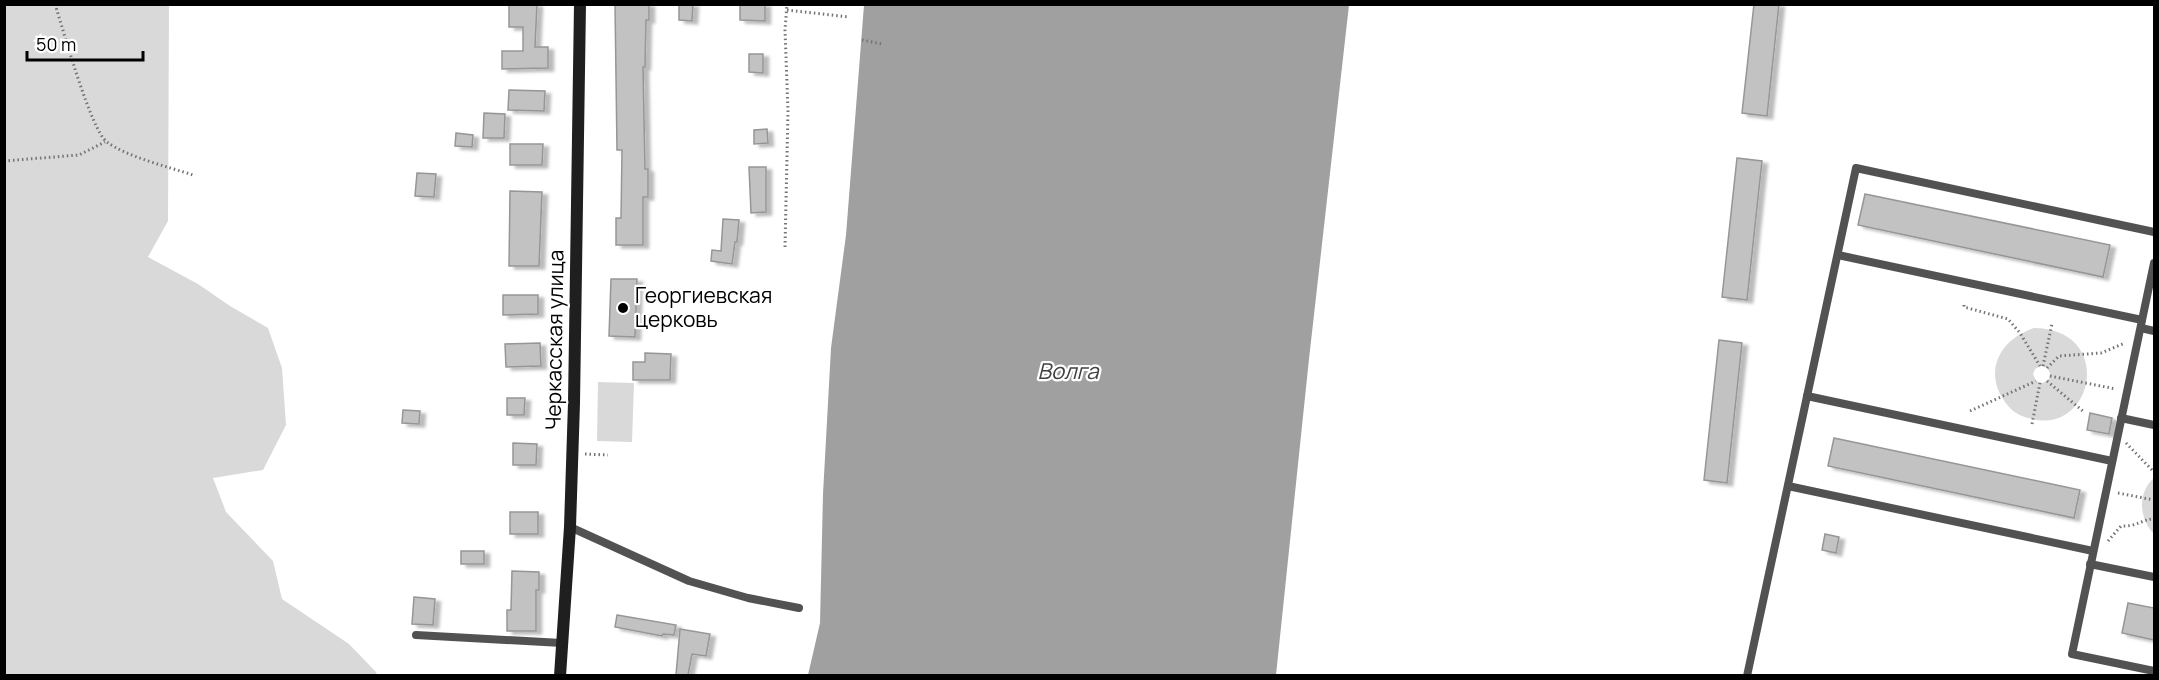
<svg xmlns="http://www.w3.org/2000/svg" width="2159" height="680" viewBox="0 0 2159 680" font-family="Manrope,sans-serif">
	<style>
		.green { fill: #d9d9d9; fill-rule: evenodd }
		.water { fill: #a0a0a0 }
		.building { fill: #c2c2c2; stroke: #969696; stroke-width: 1.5; filter: url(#shadow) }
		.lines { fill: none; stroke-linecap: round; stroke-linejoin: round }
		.path { stroke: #747474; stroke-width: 3; stroke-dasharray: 1.5 3; stroke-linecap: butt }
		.lane { stroke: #525252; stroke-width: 8 }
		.secondary { stroke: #1f1f1f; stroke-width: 12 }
		.poi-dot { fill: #000; stroke: #fff; stroke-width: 2 }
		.labels { text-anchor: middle; stroke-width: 4.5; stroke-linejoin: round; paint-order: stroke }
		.poi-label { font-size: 21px; fill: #000; stroke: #fff; text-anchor: start }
		.street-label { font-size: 21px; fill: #000; stroke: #fff }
		.water-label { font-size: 22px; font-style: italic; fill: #414141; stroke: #fff }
	</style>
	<defs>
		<filter id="shadow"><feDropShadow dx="5.5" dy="3" stdDeviation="1.5" flood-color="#0004"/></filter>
	</defs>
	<rect width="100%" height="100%" fill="#fff"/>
	<g class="green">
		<polygon points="4,5 169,5 168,221 148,257 198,284 230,306 268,328 282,368 286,425 263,470 213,478 226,512 273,561 282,599 349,644 376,672 377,675 5,675"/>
		<path d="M2034,328C2113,329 2095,429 2037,420C2026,418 2016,415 2009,407C1981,375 1998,340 2034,328ZM2041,366L2047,368L2050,373L2049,379L2043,383L2036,381L2033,374L2035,369Z"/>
		<polygon points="598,382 634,383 632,442 597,441"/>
		<path d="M2154,478V534C2139,518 2137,493 2154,478Z"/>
	</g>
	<polygon class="water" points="864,5 1349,5 1309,359 1276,675 808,675 820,623 823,494 831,348 846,235"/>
	<g class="building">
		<polygon points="509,4 537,4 535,47 548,47 548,68 502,69 502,51 523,51 523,27 509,27"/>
		<polygon points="615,4 649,4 649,20 646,20 645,67 643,67 645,169 648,169 648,197 643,197 643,245 616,245 616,218 621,218 622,150 617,150"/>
		<polygon points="679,4 693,4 692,21 679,20"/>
		<polygon points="740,4 765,4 765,21 740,20"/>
		<polygon points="1754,4 1779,4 1767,116 1742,113"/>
		<polygon points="749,54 763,54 763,73 749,72"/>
		<polygon points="509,90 545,91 544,111 508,110"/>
		<polygon points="484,113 505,114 504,138 483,138"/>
		<polygon points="767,129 768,143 754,144 754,130"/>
		<polygon points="456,133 473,135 472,147 455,146"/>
		<polygon points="510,144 543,144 542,165 510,165"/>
		<polygon points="1737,158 1762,161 1747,300 1722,297"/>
		<polygon points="749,167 766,167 766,212 751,213"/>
		<polygon points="417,173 436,174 434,197 415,196"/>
		<polygon points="510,191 542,192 539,266 509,266"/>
		<polygon points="1865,194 2110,245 2103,277 1858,225"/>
		<polygon points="723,219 739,220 737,242 735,242 732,264 711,261 712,250 721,251"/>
		<polygon points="611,279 637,279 635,337 609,336"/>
		<polygon points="503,295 538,295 538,314 503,315"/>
		<polygon points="1719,340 1742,343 1727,483 1704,480"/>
		<polygon points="540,343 541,366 506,367 505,344"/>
		<polygon points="645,353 671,354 670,380 633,380 633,362 645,362"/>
		<polygon points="507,398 525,398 524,415 507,415"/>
		<polygon points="403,410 420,411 419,424 402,423"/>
		<polygon points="2090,413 2112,418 2109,434 2087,430"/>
		<polygon points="1834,438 2080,490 2074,518 1828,466"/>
		<polygon points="513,443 537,444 536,465 513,465"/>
		<rect x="510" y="512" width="28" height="22"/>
		<polygon points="1825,534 1839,537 1836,553 1822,550"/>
		<rect x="461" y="551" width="23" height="13"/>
		<polygon points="512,571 539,572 539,590 536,590 536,631 507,631 507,610 511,610"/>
		<polygon points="414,597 435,599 433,625 412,624"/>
		<polygon points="2128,603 2154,608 2154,640 2122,633"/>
		<polygon points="617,615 676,625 674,635 663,634 662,636 615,627"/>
		<polygon points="680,629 710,634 706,656 692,654 688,675 676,675"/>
	</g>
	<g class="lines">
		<g class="path">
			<path d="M55,4C63,29 91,131 107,142C127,157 169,167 193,175"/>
			<polyline points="787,10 849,17"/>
			<polyline points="862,40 882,44"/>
			<polyline points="4,161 79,155 105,142"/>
			<polyline points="785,247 788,111 785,30 787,4"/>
			<polyline points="1964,305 1964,307 2008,319 2020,333 2040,366"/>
			<polyline points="2043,366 2052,324"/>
			<polyline points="2047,368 2059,356 2101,353 2125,343"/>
			<polyline points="2050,376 2116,389"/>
			<polyline points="2047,381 2084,412"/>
			<polyline points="1970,411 2036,381"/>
			<polyline points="2032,424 2040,383"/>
			<polyline points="2126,443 2154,472"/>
			<polyline points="585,454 608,455"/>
			<polyline points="2118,493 2154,500"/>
			<path d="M2108,541L2121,526C2137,527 2142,519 2154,519"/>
		</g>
		<g class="lane">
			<polyline points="1838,255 2142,320"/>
			<polyline points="2154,263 2072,654 2154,671"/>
			<polyline points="2141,328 2154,331"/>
			<polyline points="1807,396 2112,461"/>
			<polyline points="2121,418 2154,425"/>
			<polyline points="1788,486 2093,551"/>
			<polyline points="570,527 689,581 748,598 799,608"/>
			<polyline points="2090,564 2154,577"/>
			<polyline points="416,635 562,643"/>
			<polyline points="1747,676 1856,168 2154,232"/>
		</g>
		<polyline class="secondary" points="560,676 570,527 574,403 580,4"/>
	</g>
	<circle class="poi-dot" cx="623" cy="308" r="6"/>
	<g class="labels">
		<g class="poi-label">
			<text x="635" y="303">Георгиевская<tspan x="635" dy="24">церковь</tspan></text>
		</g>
		<g class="street-label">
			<text transform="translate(555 340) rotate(-89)" y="7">Черкасская улица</text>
		</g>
		<g class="water-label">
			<text x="1068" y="379">Волга</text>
		</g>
	</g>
	<rect width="2159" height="680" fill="none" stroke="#000000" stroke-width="12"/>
	<path d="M27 51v9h116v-9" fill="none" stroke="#000000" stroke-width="3"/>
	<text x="36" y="51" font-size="18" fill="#000000" stroke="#ffffff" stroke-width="4.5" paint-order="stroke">50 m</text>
</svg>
